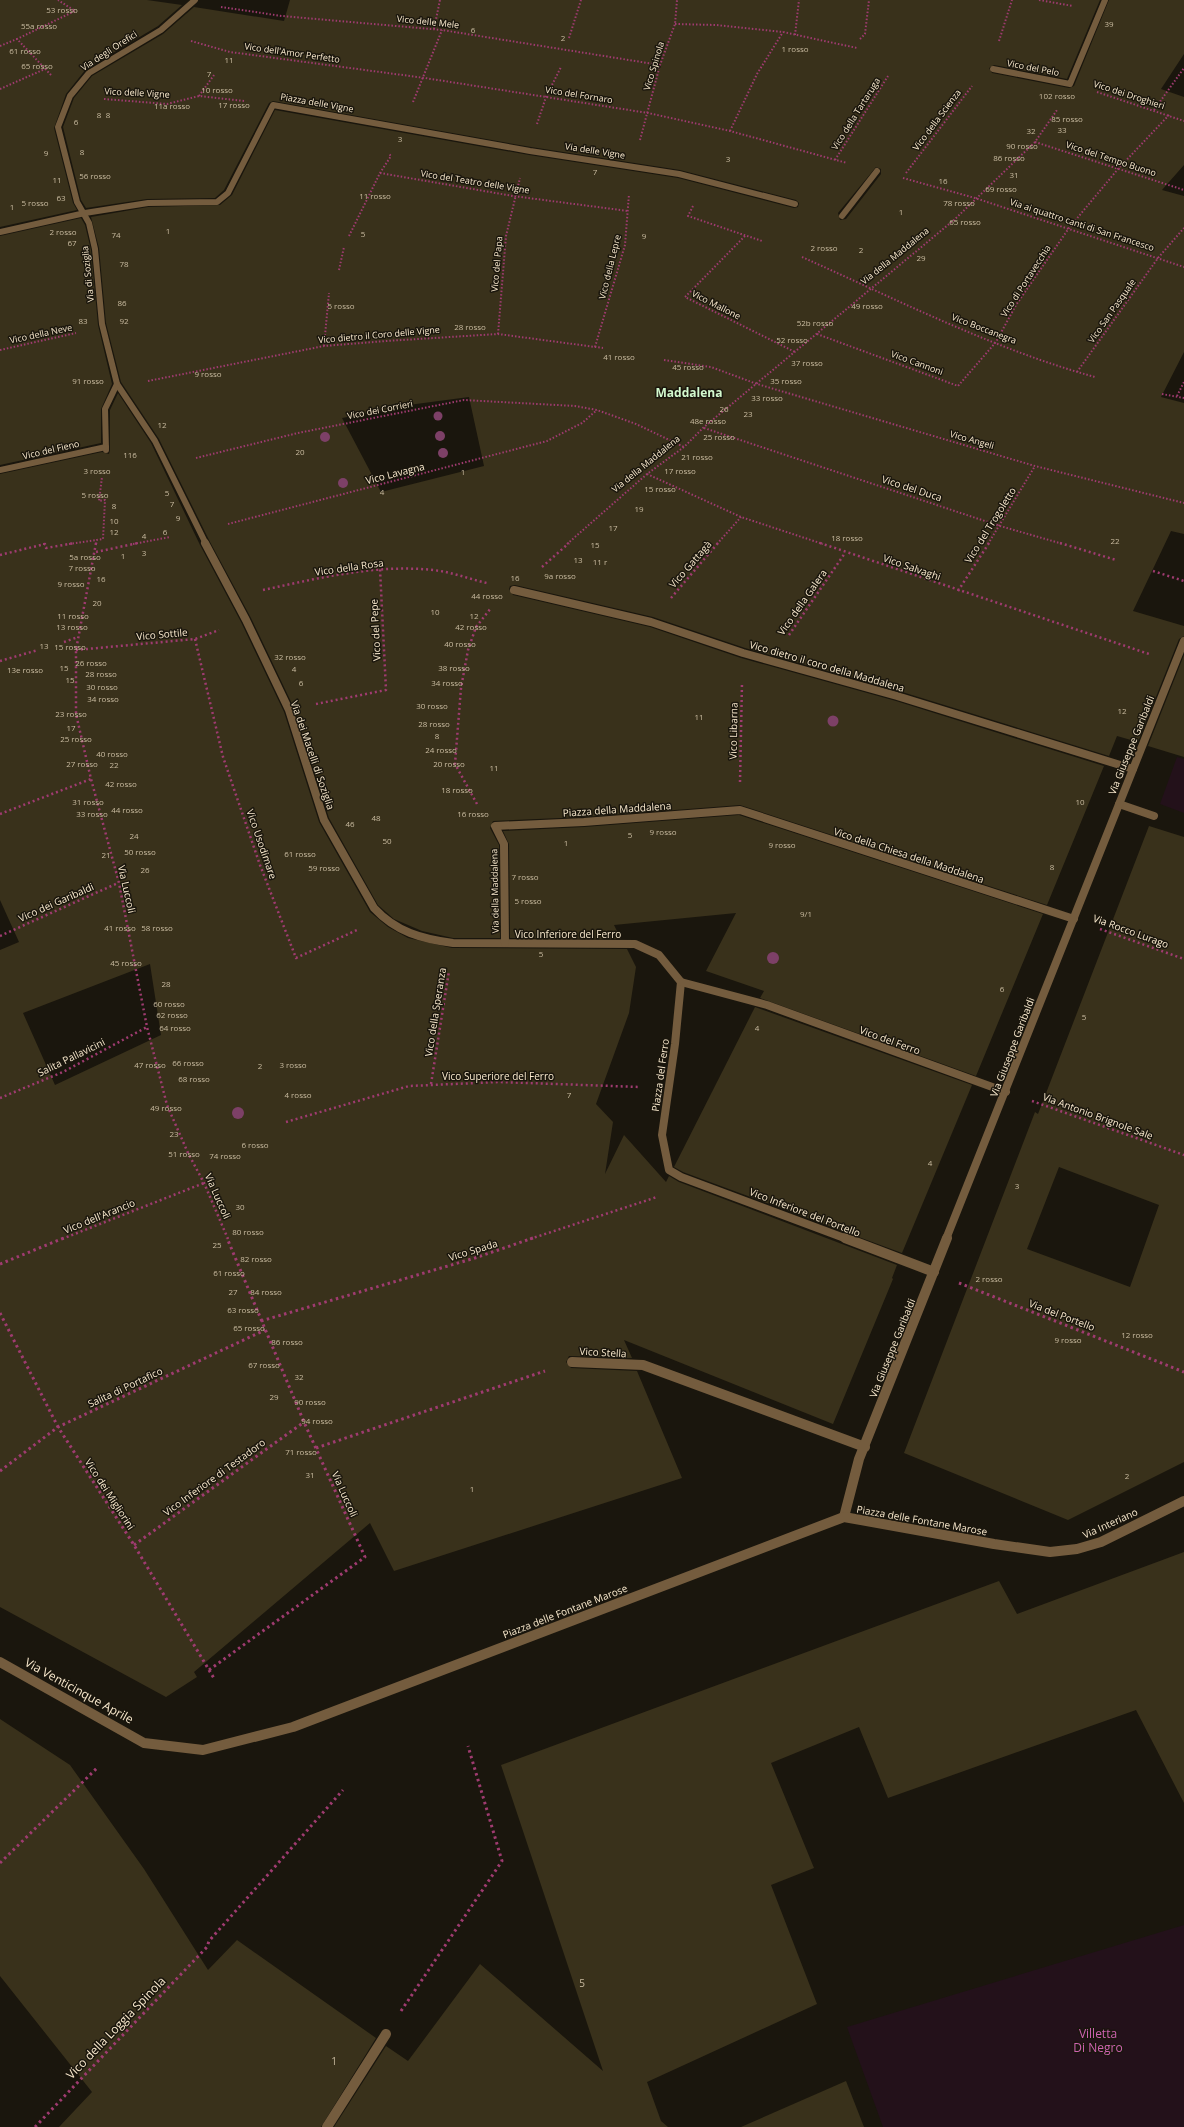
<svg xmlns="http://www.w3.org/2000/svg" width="1184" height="2127" viewBox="0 0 1184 2127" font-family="'Open Sans',sans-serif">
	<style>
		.green { fill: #23111a }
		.building { fill: #39311b; fill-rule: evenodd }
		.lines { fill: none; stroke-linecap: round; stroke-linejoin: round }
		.path-far2 { stroke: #9f3b70; stroke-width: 2; stroke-dasharray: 1.5 2; stroke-linecap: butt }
		.path-far1 { stroke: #9f3b70; stroke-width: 2.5; stroke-dasharray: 2 3; stroke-linecap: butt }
		.path { stroke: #9f3b70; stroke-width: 3; stroke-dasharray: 2.5 3.5; stroke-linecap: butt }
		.street-far2 { stroke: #745c3e; stroke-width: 6 }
		.street-far1 { stroke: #745c3e; stroke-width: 8 }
		.street { stroke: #745c3e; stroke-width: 10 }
		.tree { fill: #7d4067 }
		.labels { text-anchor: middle; stroke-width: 3; stroke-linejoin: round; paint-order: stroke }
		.number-label { font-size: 8px; fill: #c9bba0 }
		.far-street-label { font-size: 9px; fill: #f9e9cd; stroke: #1a160d }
		.street-label { font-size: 10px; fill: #f9e9cd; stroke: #1a160d }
		.near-number-label { font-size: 10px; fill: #c9bba0 }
		.far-district-label { font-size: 12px; font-weight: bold; fill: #d3f9ce; stroke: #1a160d }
		.near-street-label { font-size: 12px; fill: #f9e9cd; stroke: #1a160d }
		.near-park-label { font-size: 12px; fill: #ce63b1; stroke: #1a160d }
	</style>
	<rect width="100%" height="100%" fill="#1a160d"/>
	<g class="green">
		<polygon points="1177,757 1184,759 1184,813 1160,804"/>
		<polygon points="1184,1925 1184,2127 883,2127 847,2027"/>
	</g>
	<g class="building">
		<polygon points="0,0 147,0 182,5 158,26 86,69 66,94 54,128 73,203 77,210 0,227"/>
		<path d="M290,0H1100L1067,79L994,65L989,68L992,73L1069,88L1074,86L1109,0H1184V54L1161,89L1184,97V165L1162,190L1184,196V352L1161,397L1184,403V534L1171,531L1133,611L1184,626V636L1179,639L1138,742L1117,736L1109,756L899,691L745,648L653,617L515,585L510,586L509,589L513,595L650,627L741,658L896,701L1104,766L1047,905L740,805L584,817L493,821L490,828L499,845L500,938H453L422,931L394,919L378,905L329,818L294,708L251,618L209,540L159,439L121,382L106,323L99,248L91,217L148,207L220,205L232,195L275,110L529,155L678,178L794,208L798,207L799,203L796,200L680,170L531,147L273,101L269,103L224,190L215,198L147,199L86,208L81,200L63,127L74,98L92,76L163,34L194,7L284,21ZM876,167L881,169V174L846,219L840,220L838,213ZM469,397L484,466L381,492L342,418L416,404Z"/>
		<polygon points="81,218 85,225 91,250 98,325 112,384 101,409 101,443 0,465 0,236"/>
		<path d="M118,393L151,443L200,545L241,622L284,712L319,822L370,912L388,927L408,938L452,948L627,949L636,967L629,1013L596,1104L613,1122L605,1174L624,1135L666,1182L669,1176L679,1182L897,1265L892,1278L893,1279L833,1424L624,1340L632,1358L569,1356L566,1362L571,1368L637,1371L682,1478L394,1571L370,1523L194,1672L197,1677L166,1697L0,1607V950L19,942L0,900V474L102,452L109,454L110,450V410ZM150,964L161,1035L55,1085L23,1013Z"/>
		<polygon points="1184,655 1184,757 1148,746"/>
		<polygon points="739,815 1043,914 976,1076 760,998 764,991 706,971 736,913 614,925 621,939 510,938 509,844 503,831 584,827"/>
		<path d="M1149,826L1184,837V1462L1068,1520L904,1453L1035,1112L1038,1114ZM1059,1167L1159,1205L1130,1287L1027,1249Z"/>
		<polygon points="755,1007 972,1085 902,1253 683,1172 674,1167"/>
		<polygon points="1184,1552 1184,1803 1136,1710 888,1798 859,1727 771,1763 814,1868 771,1885 817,2004 647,2082 661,2121 668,2127 334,2127 386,2046 408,2061 480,1964 603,2071 501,1765 999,1581 1017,1614"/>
		<polygon points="0,1719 70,1765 144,1869 208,1970 237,1940 376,2038 321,2127 59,2127 92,2092 0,1976"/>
		<polygon points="846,2081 864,2127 741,2127"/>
	</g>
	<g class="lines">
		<g class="path-far2">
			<polyline points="1039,0 1073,6"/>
			<polyline points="221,7 282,16 442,30 660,65"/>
			<polyline points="675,24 716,25 783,32 857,48"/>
			<polyline points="434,29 440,0"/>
			<polyline points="795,35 799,0"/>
			<polyline points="569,38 581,0"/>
			<polyline points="860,39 865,34 869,0"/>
			<polyline points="191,41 230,52 425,78 648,113 730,131 847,163"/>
			<polyline points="999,41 1012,0"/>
			<polyline points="0,46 17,39"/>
			<polyline points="51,75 17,39 75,11 58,0"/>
			<polyline points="0,89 45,69"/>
			<polyline points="1097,92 1184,121"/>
			<polyline points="199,96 214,75"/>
			<polyline points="104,99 167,104 199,96 244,101"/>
			<polyline points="413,102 442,30"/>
			<polyline points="1154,110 1184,68"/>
			<polyline points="537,124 546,97 561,67"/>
			<polyline points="730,131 757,74 783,32"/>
			<polyline points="640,140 660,65 675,24 677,0"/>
			<polyline points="1035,142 1184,190"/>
			<polyline points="835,160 888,76"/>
			<polyline points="380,173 513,196 628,211"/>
			<polyline points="906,173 972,86"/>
			<polyline points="903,178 975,198 1184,267"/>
			<polyline points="693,206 688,216 762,241"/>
			<polyline points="349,236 380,173 391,156 389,154"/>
			<polyline points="745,236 685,297 795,352"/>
			<path d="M802,257C898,300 993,349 1095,377"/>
			<polyline points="339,270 344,247"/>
			<polyline points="498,334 506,236 520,178"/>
			<polyline points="817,334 958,386 996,342 1016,305 1069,228 1118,169 1169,115"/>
			<polyline points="324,346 329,293"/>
			<polyline points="595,347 625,245 629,194"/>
			<polyline points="0,350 76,333"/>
			<polyline points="664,360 711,367 757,384 1035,466 1184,503"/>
			<polyline points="1077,372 1158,258 1184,228"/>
			<polyline points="148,381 324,346 386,341 498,334 603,348"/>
			<polyline points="1162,394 1184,398"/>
			<polyline points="1177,396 1184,382"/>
			<polyline points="704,428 1000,526 1063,544"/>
			<polyline points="196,458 298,433 464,400 575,406 597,410 636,424 684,447"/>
			<polyline points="647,474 741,517 823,544"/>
			<polyline points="228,524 547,441 582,423 597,410"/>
			<polyline points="43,544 45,544"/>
			<polyline points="69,544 97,540"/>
			<polyline points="96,544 97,540 103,539 105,500 99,501 102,477"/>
			<polyline points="133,544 170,537"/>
			<polyline points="567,544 647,474 684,447 704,427 954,220 1035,142 1057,110"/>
			<polyline points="717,544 741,517"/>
			<polyline points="988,544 1035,466"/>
		</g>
		<g class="path-far1">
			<polyline points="96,543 76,650 76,714 91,779 119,883 147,1027 167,1105 188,1153 204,1183 228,1239"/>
			<polyline points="820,543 1149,654"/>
			<polyline points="1060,543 1116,560"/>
			<polyline points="96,552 138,543"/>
			<polyline points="0,555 45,544 46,548 75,543"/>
			<polyline points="542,567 569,543"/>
			<polyline points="1153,571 1184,581"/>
			<path d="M263,590C319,578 376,564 433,570C452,572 469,579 487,583"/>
			<polyline points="958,591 989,543"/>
			<polyline points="671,598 718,543"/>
			<polyline points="789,635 845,553"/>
			<polyline points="195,639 223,757 260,865 296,958 357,930"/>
			<polyline points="64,642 78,637"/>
			<polyline points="76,650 195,639 219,630"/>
			<polyline points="0,661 38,650"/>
			<polyline points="316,704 386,690 380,569"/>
			<polyline points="740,782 742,683"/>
			<polyline points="477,804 455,764 461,688 468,650 476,627 491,608"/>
			<polyline points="0,814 91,779"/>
			<polyline points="1100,929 1184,959"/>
			<polyline points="0,936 118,883"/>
			<polyline points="431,1084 449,971"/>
			<polyline points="0,1098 63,1072 147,1027"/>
			<polyline points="1032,1101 1184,1155"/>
			<polyline points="286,1122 409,1086 499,1082 640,1087"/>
			<polyline points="62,1239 204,1183"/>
			<polyline points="530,1239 657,1197"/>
		</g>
		<g class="path">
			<polyline points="0,1264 64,1238"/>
			<polyline points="959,1283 1184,1372"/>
			<polyline points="0,1313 58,1427 134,1545 215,1680"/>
			<polyline points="261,1321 475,1258 533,1238"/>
			<polyline points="316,1448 545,1371"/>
			<polyline points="0,1471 58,1427 265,1330"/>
			<polyline points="134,1545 304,1422"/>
			<polyline points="209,1670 365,1557 304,1422 227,1238"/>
			<polyline points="0,1863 98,1767"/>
			<polyline points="401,2011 502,1861 468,1746"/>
			<polyline points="35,2127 207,1947 209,1941 343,1790"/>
		</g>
		<g class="street-far2">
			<polyline points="993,69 1070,84 1105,0"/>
			<polyline points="842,216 877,171"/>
			<polyline points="0,232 85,213 148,203 217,202 228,193 273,105 530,151 679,174 795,204"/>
			<polyline points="117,384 155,441 206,544"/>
			<polyline points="106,450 105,409 117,384 102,324 95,249 89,223 77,202 58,127 70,96 89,73 161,30 195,0"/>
			<polyline points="0,470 106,447"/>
		</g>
		<g class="street-far1">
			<path d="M205,543L246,620L289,710L324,820L374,908C396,932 422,939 453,943L635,944L659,955L681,982L675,1044L662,1135L669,1170L681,1177L847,1239"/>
			<polyline points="514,590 651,622 743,653 897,696 1133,769"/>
			<polyline points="1119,804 1154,816"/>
			<polyline points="505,943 504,844 495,826 584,822 740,810 1074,919"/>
			<polyline points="681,982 767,1005 1006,1092"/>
			<polyline points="946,1239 1184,641"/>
		</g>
		<g class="street">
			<polyline points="845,1238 934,1272"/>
			<polyline points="572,1362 643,1365 865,1447"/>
			<polyline points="844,1517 859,1459 947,1238"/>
			<polyline points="0,1662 144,1743 203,1750 293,1727 844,1517 994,1544 1050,1552 1077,1549 1101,1542 1184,1501"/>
			<polyline points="327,2127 386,2034"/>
		</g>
	</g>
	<g class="tree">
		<circle cx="438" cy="416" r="4.5"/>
		<circle cx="440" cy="436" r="5"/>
		<circle cx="325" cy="437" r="5"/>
		<circle cx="443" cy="453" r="5"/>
		<circle cx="343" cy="483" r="5"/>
		<circle cx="833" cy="721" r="5.5"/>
		<circle cx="773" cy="958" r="6"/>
		<circle cx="238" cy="1113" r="6"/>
	</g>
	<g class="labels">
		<g class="number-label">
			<text x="62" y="13">53 rosso</text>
			<text x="1109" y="27">39</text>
			<text x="39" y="29">55a rosso</text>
			<text x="473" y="33">6</text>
			<text x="563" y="41">2</text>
			<text x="795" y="52">1 rosso</text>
			<text x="25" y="54">61 rosso</text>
			<text x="229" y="63">11</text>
			<text x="37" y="69">65 rosso</text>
			<text x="209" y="77">7</text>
			<text x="217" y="93">10 rosso</text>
			<text x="1057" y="99">102 rosso</text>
			<text x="234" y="108">17 rosso</text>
			<text x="172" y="109">11a rosso</text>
			<text x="99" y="118">8</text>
			<text x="108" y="118">8</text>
			<text x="1067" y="122">85 rosso</text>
			<text x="76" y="125">6</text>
			<text x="1062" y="133">33</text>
			<text x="1031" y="134">32</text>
			<text x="400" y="142">3</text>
			<text x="1022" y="149">90 rosso</text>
			<text x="82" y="155">8</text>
			<text x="46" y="156">9</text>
			<text x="1009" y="161">86 rosso</text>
			<text x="728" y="162">3</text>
			<text x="595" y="175">7</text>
			<text x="1014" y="178">31</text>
			<text x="95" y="179">56 rosso</text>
			<text x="57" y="183">11</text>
			<text x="943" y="184">16</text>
			<text x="1001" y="192">69 rosso</text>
			<text x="375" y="199">11 rosso</text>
			<text x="61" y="201">63</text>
			<text x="35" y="206">5 rosso</text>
			<text x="959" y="206">78 rosso</text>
			<text x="12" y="210">1</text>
			<text x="901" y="215">1</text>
			<text x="965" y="225">65 rosso</text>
			<text x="168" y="234">1</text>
			<text x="63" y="235">2 rosso</text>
			<text x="363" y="237">5</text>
			<text x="116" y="238">74</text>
			<text x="644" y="239">9</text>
			<text x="72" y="246">67</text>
			<text x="824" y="251">2 rosso</text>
			<text x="861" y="253">2</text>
			<text x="921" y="261">29</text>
			<text x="124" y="267">78</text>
			<text x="122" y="306">86</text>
			<text x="341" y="309">5 rosso</text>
			<text x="867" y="309">49 rosso</text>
			<text x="83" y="324">83</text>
			<text x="124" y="324">92</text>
			<text x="815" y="326">52b rosso</text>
			<text x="470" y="330">28 rosso</text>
			<text x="792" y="343">52 rosso</text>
			<text x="619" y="360">41 rosso</text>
			<text x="807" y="366">37 rosso</text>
			<text x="688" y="370">45 rosso</text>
			<text x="208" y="377">9 rosso</text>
			<text x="88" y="384">91 rosso</text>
			<text x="786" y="384">35 rosso</text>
			<text x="767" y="401">33 rosso</text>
			<text x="724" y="412">26</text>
			<text x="748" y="417">23</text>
			<text x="708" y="424">48e rosso</text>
			<text x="162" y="428">12</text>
			<text x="719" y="440">25 rosso</text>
			<text x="300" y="455">20</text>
			<text x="130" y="458">116</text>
			<text x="697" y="460">21 rosso</text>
			<text x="97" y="474">3 rosso</text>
			<text x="680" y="474">17 rosso</text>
			<text x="463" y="475">1</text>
			<text x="660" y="492">15 rosso</text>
			<text x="382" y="495">4</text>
			<text x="167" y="496">5</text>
			<text x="95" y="498">5 rosso</text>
			<text x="172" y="507">7</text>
			<text x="114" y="509">8</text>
			<text x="639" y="512">19</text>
			<text x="178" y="521">9</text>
			<text x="114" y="524">10</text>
			<text x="613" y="531">17</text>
			<text x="114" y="535">12</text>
			<text x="165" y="535">6</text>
			<text x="144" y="539">4</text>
			<text x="847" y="541">18 rosso</text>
			<text x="1115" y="544">22</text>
			<text x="595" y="548">15</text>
			<text x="144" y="556">3</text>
			<text x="123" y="559">1</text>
			<text x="85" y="560">5a rosso</text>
			<text x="578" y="563">13</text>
			<text x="600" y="565">11 r</text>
			<text x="82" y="571">7 rosso</text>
			<text x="560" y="579">9a rosso</text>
			<text x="515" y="581">16</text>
			<text x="101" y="582">16</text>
			<text x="71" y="587">9 rosso</text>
			<text x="487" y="599">44 rosso</text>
			<text x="97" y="606">20</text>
			<text x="435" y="615">10</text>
			<text x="73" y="619">11 rosso</text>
			<text x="474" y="619">12</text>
			<text x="72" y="630">13 rosso</text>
			<text x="471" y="630">42 rosso</text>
			<text x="460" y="647">40 rosso</text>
			<text x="44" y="649">13</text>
			<text x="70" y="650">15 rosso</text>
			<text x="290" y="660">32 rosso</text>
			<text x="91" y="666">26 rosso</text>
			<text x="64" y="671">15</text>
			<text x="454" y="671">38 rosso</text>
			<text x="294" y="672">4</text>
			<text x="25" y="673">13e rosso</text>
			<text x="101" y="677">28 rosso</text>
			<text x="70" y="683">15</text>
			<text x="301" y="686">6</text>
			<text x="447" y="686">34 rosso</text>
			<text x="102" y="690">30 rosso</text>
			<text x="103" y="702">34 rosso</text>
			<text x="432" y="709">30 rosso</text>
			<text x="1122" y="714">12</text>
			<text x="71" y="717">23 rosso</text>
			<text x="699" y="720">11</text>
			<text x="434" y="727">28 rosso</text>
			<text x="71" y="731">17</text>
			<text x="437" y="739">8</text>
			<text x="76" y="742">25 rosso</text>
			<text x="441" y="753">24 rosso</text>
			<text x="112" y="757">40 rosso</text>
			<text x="82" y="767">27 rosso</text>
			<text x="449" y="767">20 rosso</text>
			<text x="114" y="768">22</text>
			<text x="494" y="771">11</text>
			<text x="121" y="787">42 rosso</text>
			<text x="457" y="793">18 rosso</text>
			<text x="88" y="805">31 rosso</text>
			<text x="1080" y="805">10</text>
			<text x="127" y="813">44 rosso</text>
			<text x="92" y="817">33 rosso</text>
			<text x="473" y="817">16 rosso</text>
			<text x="376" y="821">48</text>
			<text x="350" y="827">46</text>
			<text x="663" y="835">9 rosso</text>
			<text x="630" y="838">5</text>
			<text x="134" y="839">24</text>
			<text x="387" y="844">50</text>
			<text x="566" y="846">1</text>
			<text x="782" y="848">9 rosso</text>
			<text x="140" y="855">50 rosso</text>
			<text x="300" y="857">61 rosso</text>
			<text x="106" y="858">21</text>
			<text x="1052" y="870">8</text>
			<text x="324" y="871">59 rosso</text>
			<text x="145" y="873">26</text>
			<text x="525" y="880">7 rosso</text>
			<text x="528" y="904">5 rosso</text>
			<text x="806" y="917">9/1</text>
			<text x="120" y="931">41 rosso</text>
			<text x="157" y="931">58 rosso</text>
			<text x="541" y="957">5</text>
			<text x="126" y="966">45 rosso</text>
			<text x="166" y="987">28</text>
			<text x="1002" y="992">6</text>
			<text x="169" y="1007">60 rosso</text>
			<text x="172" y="1018">62 rosso</text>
			<text x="1084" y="1020">5</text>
			<text x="175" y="1031">64 rosso</text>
			<text x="757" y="1031">4</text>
			<text x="188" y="1066">66 rosso</text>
			<text x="150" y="1068">47 rosso</text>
			<text x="293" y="1068">3 rosso</text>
			<text x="260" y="1069">2</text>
			<text x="194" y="1082">68 rosso</text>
			<text x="298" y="1098">4 rosso</text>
			<text x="569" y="1098">7</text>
			<text x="166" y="1111">49 rosso</text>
			<text x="174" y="1137">23</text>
			<text x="255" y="1148">6 rosso</text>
			<text x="184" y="1157">51 rosso</text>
			<text x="225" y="1159">74 rosso</text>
			<text x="930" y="1166">4</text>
			<text x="1017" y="1189">3</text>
			<text x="240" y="1210">30</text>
			<text x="248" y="1235">80 rosso</text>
			<text x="217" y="1248">25</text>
			<text x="256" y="1262">82 rosso</text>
			<text x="229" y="1276">61 rosso</text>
			<text x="989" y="1282">2 rosso</text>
			<text x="233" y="1295">27</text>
			<text x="266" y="1295">84 rosso</text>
			<text x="243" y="1313">63 rosso</text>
			<text x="249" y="1331">65 rosso</text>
			<text x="1137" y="1338">12 rosso</text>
			<text x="1068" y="1343">9 rosso</text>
			<text x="287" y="1345">86 rosso</text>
			<text x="264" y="1368">67 rosso</text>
			<text x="299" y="1380">32</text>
			<text x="274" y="1400">29</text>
			<text x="310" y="1405">90 rosso</text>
			<text x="317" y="1424">94 rosso</text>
			<text x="301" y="1455">71 rosso</text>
			<text x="310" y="1478">31</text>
			<text x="1127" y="1479">2</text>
			<text x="472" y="1492">1</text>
		</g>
		<g class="far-street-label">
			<text transform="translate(428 22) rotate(6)" y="3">Vico delle Mele</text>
			<text transform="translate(109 51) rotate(-33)" y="3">Via degli Orefici</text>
			<text transform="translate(292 53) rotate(8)" y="3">Vico dell'Amor Perfetto</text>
			<text transform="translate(654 66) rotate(-73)" y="3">Vico Spinola</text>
			<text transform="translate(1033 68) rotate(11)" y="3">Vico del Pelo</text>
			<text transform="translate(137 93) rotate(3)" y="3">Vico delle Vigne</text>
			<text transform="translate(579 95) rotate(9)" y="3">Vico del Fornaro</text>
			<text transform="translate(1129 95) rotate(18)" y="3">Vico dei Droghieri</text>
			<text transform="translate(317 103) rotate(10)" y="3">Piazza delle Vigne</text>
			<text transform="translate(856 114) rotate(-58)" y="3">Vico della Tartaruga</text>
			<text transform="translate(937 120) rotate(-53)" y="3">Vico della Scienza</text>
			<text transform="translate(595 151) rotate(9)" y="3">Via delle Vigne</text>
			<text transform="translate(1111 159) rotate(18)" y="3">Vico del Tempo Buono</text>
			<text transform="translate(475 182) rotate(9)" y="3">Vico del Teatro delle Vigne</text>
			<text transform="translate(1082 225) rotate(18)" y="3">Via ai quattro canti di San Francesco</text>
			<text transform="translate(895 256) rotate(-39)" y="3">Via della Maddalena</text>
			<text transform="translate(497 264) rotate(-85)" y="3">Vico del Papa</text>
			<text transform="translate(610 267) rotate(-76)" y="3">Vico della Lepre</text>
			<text transform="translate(88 274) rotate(-96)" y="3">Via di Soziglia</text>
			<text transform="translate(1026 281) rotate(-57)" y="3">Vico di Portavecchia</text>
			<text transform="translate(716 305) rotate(27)" y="3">Vico Mallone</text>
			<text transform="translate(1112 311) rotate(-55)" y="3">Vico San Pasquale</text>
			<text transform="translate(984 329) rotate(21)" y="3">Vico Boccanegra</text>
			<text transform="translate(41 334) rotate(-12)" y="3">Vico della Neve</text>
			<text transform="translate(379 335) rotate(-5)" y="3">Vico dietro il Coro delle Vigne</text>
			<text transform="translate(917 363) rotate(20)" y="3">Vico Cannoni</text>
			<text transform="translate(380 410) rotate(-11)" y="3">Vico dei Corrieri</text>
			<text transform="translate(972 440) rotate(16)" y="3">Vico Angeli</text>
			<text transform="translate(51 450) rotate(-13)" y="3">Vico del Fieno</text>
			<text transform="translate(646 464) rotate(-39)" y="3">Via della Maddalena</text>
			<text transform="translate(495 891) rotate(-91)" y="3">Via della Maddalena</text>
		</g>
		<g class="street-label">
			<text transform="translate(395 473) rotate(-14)" y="4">Vico Lavagna</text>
			<text transform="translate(912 488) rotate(18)" y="4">Vico del Duca</text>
			<text transform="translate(990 525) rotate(-58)" y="4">Vico del Trogoletto</text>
			<text transform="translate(690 564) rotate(-49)" y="4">Vico Gattagà</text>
			<text transform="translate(349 567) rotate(-8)" y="4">Vico della Rosa</text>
			<text transform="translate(912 567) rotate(19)" y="4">Vico Salvaghi</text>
			<text transform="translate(802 602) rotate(-55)" y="4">Vico della Galera</text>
			<text transform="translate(375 630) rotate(-93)" y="4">Vico del Pepe</text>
			<text transform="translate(162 634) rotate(-5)" y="4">Vico Sottile</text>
			<text transform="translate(827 666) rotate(16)" y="4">Vico dietro il coro della Maddalena</text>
			<text transform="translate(733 731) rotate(-89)" y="4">Vico Libarna</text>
			<text transform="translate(1131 745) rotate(-68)" y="4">Via Giuseppe Garibaldi</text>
			<text transform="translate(313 755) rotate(71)" y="4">Via dei Macelli di Soziglia</text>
			<text transform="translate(617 809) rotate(-4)" y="4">Piazza della Maddalena</text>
			<text transform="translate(262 844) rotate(71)" y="4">Vico Usodimare</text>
			<text transform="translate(909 855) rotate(18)" y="4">Vico della Chiesa della Maddalena</text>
			<text transform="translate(127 889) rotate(77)" y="4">Via Luccoli</text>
			<text transform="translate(56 902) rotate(-24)" y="4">Vico dei Garibaldi</text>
			<text transform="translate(1131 931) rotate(20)" y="4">Via Rocco Lurago</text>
			<text x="568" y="938">Vico Inferiore del Ferro</text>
			<text transform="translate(435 1012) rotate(-81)" y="4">Vico della Speranza</text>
			<text transform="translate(890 1040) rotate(20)" y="4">Vico del Ferro</text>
			<text transform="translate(1012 1047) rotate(-69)" y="4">Via Giuseppe Garibaldi</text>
			<text transform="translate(71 1057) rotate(-26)" y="4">Salita Pallavicini</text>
			<text transform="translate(660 1075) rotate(-82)" y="4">Piazza del Ferro</text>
			<text x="498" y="1080">Vico Superiore del Ferro</text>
			<text transform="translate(1098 1116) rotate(20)" y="4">Via Antonio Brignole Sale</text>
			<text transform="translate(218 1196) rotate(66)" y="4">Via Luccoli</text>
			<text transform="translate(805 1212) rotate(21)" y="4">Vico Inferiore del Portello</text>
			<text transform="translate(99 1216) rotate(-22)" y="4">Vico dell'Arancio</text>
			<text transform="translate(473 1250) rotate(-17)" y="4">Vico Spada</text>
			<text transform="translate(1062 1315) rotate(21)" y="4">Via del Portello</text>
			<text transform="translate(892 1348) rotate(-68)" y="4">Via Giuseppe Garibaldi</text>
			<text transform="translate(603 1352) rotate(3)" y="4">Vico Stella</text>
			<text transform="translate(125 1387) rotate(-25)" y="4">Salita di Portafico</text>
			<text transform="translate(214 1477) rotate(-36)" y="4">Vico Inferiore di Testadoro</text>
			<text transform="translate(110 1494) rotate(57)" y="4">Vico dei Migliorini</text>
			<text transform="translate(345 1494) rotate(66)" y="4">Via Luccoli</text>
			<text transform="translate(922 1520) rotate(10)" y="4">Piazza delle Fontane Marose</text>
			<text transform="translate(1110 1523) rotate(-24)" y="4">Via Interiano</text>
			<text transform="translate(565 1611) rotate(-21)" y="4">Piazza delle Fontane Marose</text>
		</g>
		<g class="near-number-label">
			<text x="582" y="1987">5</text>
			<text x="334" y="2065">1</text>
		</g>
		<g class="far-district-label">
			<text x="689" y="397">Maddalena</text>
		</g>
		<g class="near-street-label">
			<text transform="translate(79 1691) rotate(29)" y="4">Via Venticinque Aprile</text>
			<text transform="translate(116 2028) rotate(-46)" y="4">Vico della Loggia Spinola</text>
		</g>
		<g class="near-park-label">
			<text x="1098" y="2038">Villetta<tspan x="1098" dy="14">Di Negro</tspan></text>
		</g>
	</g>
</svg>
